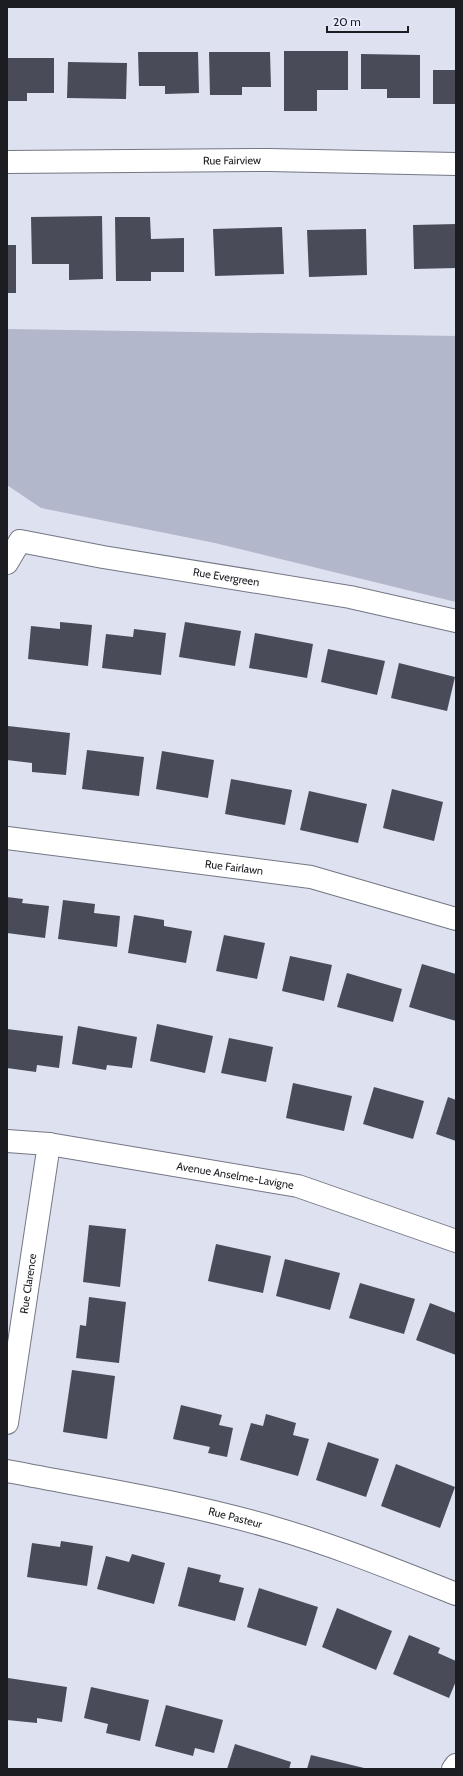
<svg xmlns="http://www.w3.org/2000/svg" width="463" height="1776" viewBox="0 0 463 1776" font-family="Cabin,sans-serif">
	<style>
		.green { fill: #b2b7cc }
		.building { fill: #494c58 }
		.lines { fill: none; stroke-linecap: round; stroke-linejoin: round }
		.minor-casing { stroke: #737784; stroke-width: 24 }
		.minor { stroke: #fff; stroke-width: 22 }
		.labels { text-anchor: middle; stroke-width: 4; stroke-linejoin: round; paint-order: stroke }
		.street-label { font-size: 11px; fill: #1c1d22; stroke: #eaeefe }
	</style>
	<rect width="100%" height="100%" fill="#dde1f0"/>
	<polygon class="green" points="7,329 456,336 456,602 215,543 41,508 7,485"/>
	<g class="building">
		<polygon points="284,51 348,51 348,90 317,90 317,111 284,111"/>
		<polygon points="138,52 198,52 199,93 165,94 165,86 139,86"/>
		<polygon points="209,52 270,52 271,87 242,87 242,95 210,95"/>
		<polygon points="361,54 420,55 420,98 387,98 387,89 361,89"/>
		<polygon points="7,58 54,58 54,93 27,93 27,101 7,101"/>
		<polygon points="68,62 127,63 126,99 67,98"/>
		<rect x="433" y="70" width="23" height="34"/>
		<polygon points="102,216 103,279 69,280 69,264 32,264 31,217"/>
		<polygon points="115,217 150,217 151,239 184,238 184,272 151,272 151,281 116,281"/>
		<polygon points="456,224 456,268 414,269 413,225"/>
		<polygon points="282,227 284,274 215,276 213,229"/>
		<polygon points="366,229 367,275 309,277 307,230"/>
		<rect x="7" y="245" width="9" height="48"/>
		<polygon points="60,622 92,625 88,666 28,659 31,626 60,629"/>
		<polygon points="185,622 241,631 235,666 179,657"/>
		<polygon points="134,629 166,633 161,675 102,668 106,634 133,637"/>
		<polygon points="255,633 313,644 307,678 249,668"/>
		<polygon points="328,649 385,661 377,695 321,682"/>
		<polygon points="399,663 455,677 447,711 391,698"/>
		<polygon points="8,726 70,733 66,775 32,772 32,763 7,760"/>
		<polygon points="87,750 144,757 139,796 82,789"/>
		<polygon points="162,751 214,760 208,798 156,789"/>
		<polygon points="231,779 292,790 285,825 225,814"/>
		<polygon points="392,789 443,802 434,841 383,828"/>
		<polygon points="309,791 367,804 358,843 300,830"/>
		<polygon points="7,897 23,899 22,903 49,906 45,938 7,933"/>
		<polygon points="63,900 95,904 94,913 120,916 117,947 58,939"/>
		<polygon points="134,915 164,920 164,926 192,931 186,963 128,953"/>
		<polygon points="224,935 265,943 257,979 216,971"/>
		<polygon points="290,956 332,965 324,1001 282,991"/>
		<polygon points="422,964 456,974 456,1021 409,1007"/>
		<polygon points="347,973 402,989 393,1022 337,1007"/>
		<polygon points="157,1024 213,1036 205,1073 150,1061"/>
		<polygon points="78,1026 137,1037 132,1068 107,1065 106,1070 72,1064"/>
		<polygon points="7,1029 63,1036 59,1068 37,1065 36,1072 7,1068"/>
		<polygon points="229,1038 273,1047 266,1082 221,1073"/>
		<polygon points="293,1083 352,1096 344,1131 286,1118"/>
		<polygon points="374,1087 424,1101 413,1139 363,1124"/>
		<polygon points="448,1097 456,1100 456,1141 436,1134"/>
		<polygon points="89,1225 126,1229 120,1287 83,1282"/>
		<polygon points="216,1244 271,1256 263,1293 208,1281"/>
		<polygon points="285,1259 340,1273 330,1310 276,1296"/>
		<polygon points="360,1283 415,1299 404,1334 349,1318"/>
		<polygon points="89,1297 126,1302 119,1363 76,1358 80,1325 86,1326"/>
		<polygon points="430,1303 456,1313 456,1355 416,1340"/>
		<polygon points="72,1370 115,1376 107,1439 63,1432"/>
		<polygon points="181,1405 222,1415 219,1425 233,1428 227,1457 208,1453 210,1447 173,1439"/>
		<polygon points="266,1414 296,1423 293,1435 309,1439 298,1476 240,1460 251,1423 263,1426"/>
		<polygon points="328,1442 379,1459 366,1497 316,1480"/>
		<polygon points="396,1464 455,1487 440,1528 381,1506"/>
		<polygon points="61,1541 93,1546 87,1586 27,1577 32,1543 60,1547"/>
		<polygon points="132,1554 165,1563 154,1604 97,1589 106,1556 129,1562"/>
		<polygon points="188,1567 221,1575 219,1582 244,1588 235,1621 178,1606"/>
		<polygon points="259,1588 318,1607 306,1646 247,1627"/>
		<polygon points="337,1608 392,1631 376,1670 322,1647"/>
		<polygon points="409,1635 440,1648 438,1653 456,1661 456,1681 449,1698 393,1674"/>
		<polygon points="8,1678 67,1687 62,1722 37,1718 37,1723 7,1720"/>
		<polygon points="91,1687 149,1700 140,1741 106,1733 108,1724 84,1718"/>
		<polygon points="166,1705 223,1720 214,1753 195,1748 193,1756 155,1746"/>
		<polygon points="235,1744 291,1762 289,1769 227,1769"/>
		<polygon points="311,1755 364,1768 364,1769 307,1769"/>
	</g>
	<g class="lines">
		<defs>
			<g id="minor">
				<path id="s1" d="M7,162L269,160L456,164"/>
				<path id="s2" d="M7,563L20,541L103,557L350,597L456,621"/>
				<path id="s3" d="M7,838L311,877L456,919"/>
				<path id="s4" d="M7,1141L49,1144L298,1186L456,1241"/>
				<path id="s5" d="M7,1423L49,1144"/>
				<path id="s6" d="M7,1471C95,1488 185,1502 271,1527C334,1545 395,1570 456,1594"/>
				<polyline points="453,1769 456,1765"/>
			</g>
		</defs>
		<use href="#minor" class="minor-casing"/>
		<use href="#minor" class="minor"/>
	</g>
	<g class="labels">
		<g class="street-label">
			<text dy="4" stroke="none"><textPath href="#s1" startOffset="225">Rue Fairview</textPath></text>
			<text dy="4" stroke="none"><textPath href="#s2" startOffset="235">Rue Evergreen</textPath></text>
			<text dy="4" stroke="none"><textPath href="#s3" startOffset="229">Rue Fairlawn</textPath></text>
			<text dy="4" stroke="none"><textPath href="#s4" startOffset="231">Avenue Anselme-Lavigne</textPath></text>
			<text dy="4" stroke="none"><textPath href="#s5" startOffset="141">Rue Clarence</textPath></text>
			<text dy="4" stroke="none"><textPath href="#s6" startOffset="233">Rue Pasteur</textPath></text>
		</g>
	</g>
	<rect width="463" height="1776" fill="none" stroke="#1c1d22" stroke-width="16"/>
	<path d="M327 26v6h81v-6" fill="none" stroke="#1c1d22" stroke-width="2"/>
	<text x="333" y="26" font-size="12" fill="#1c1d22" stroke="#eaeefe" stroke-width="3" paint-order="stroke">20 m</text>
</svg>
